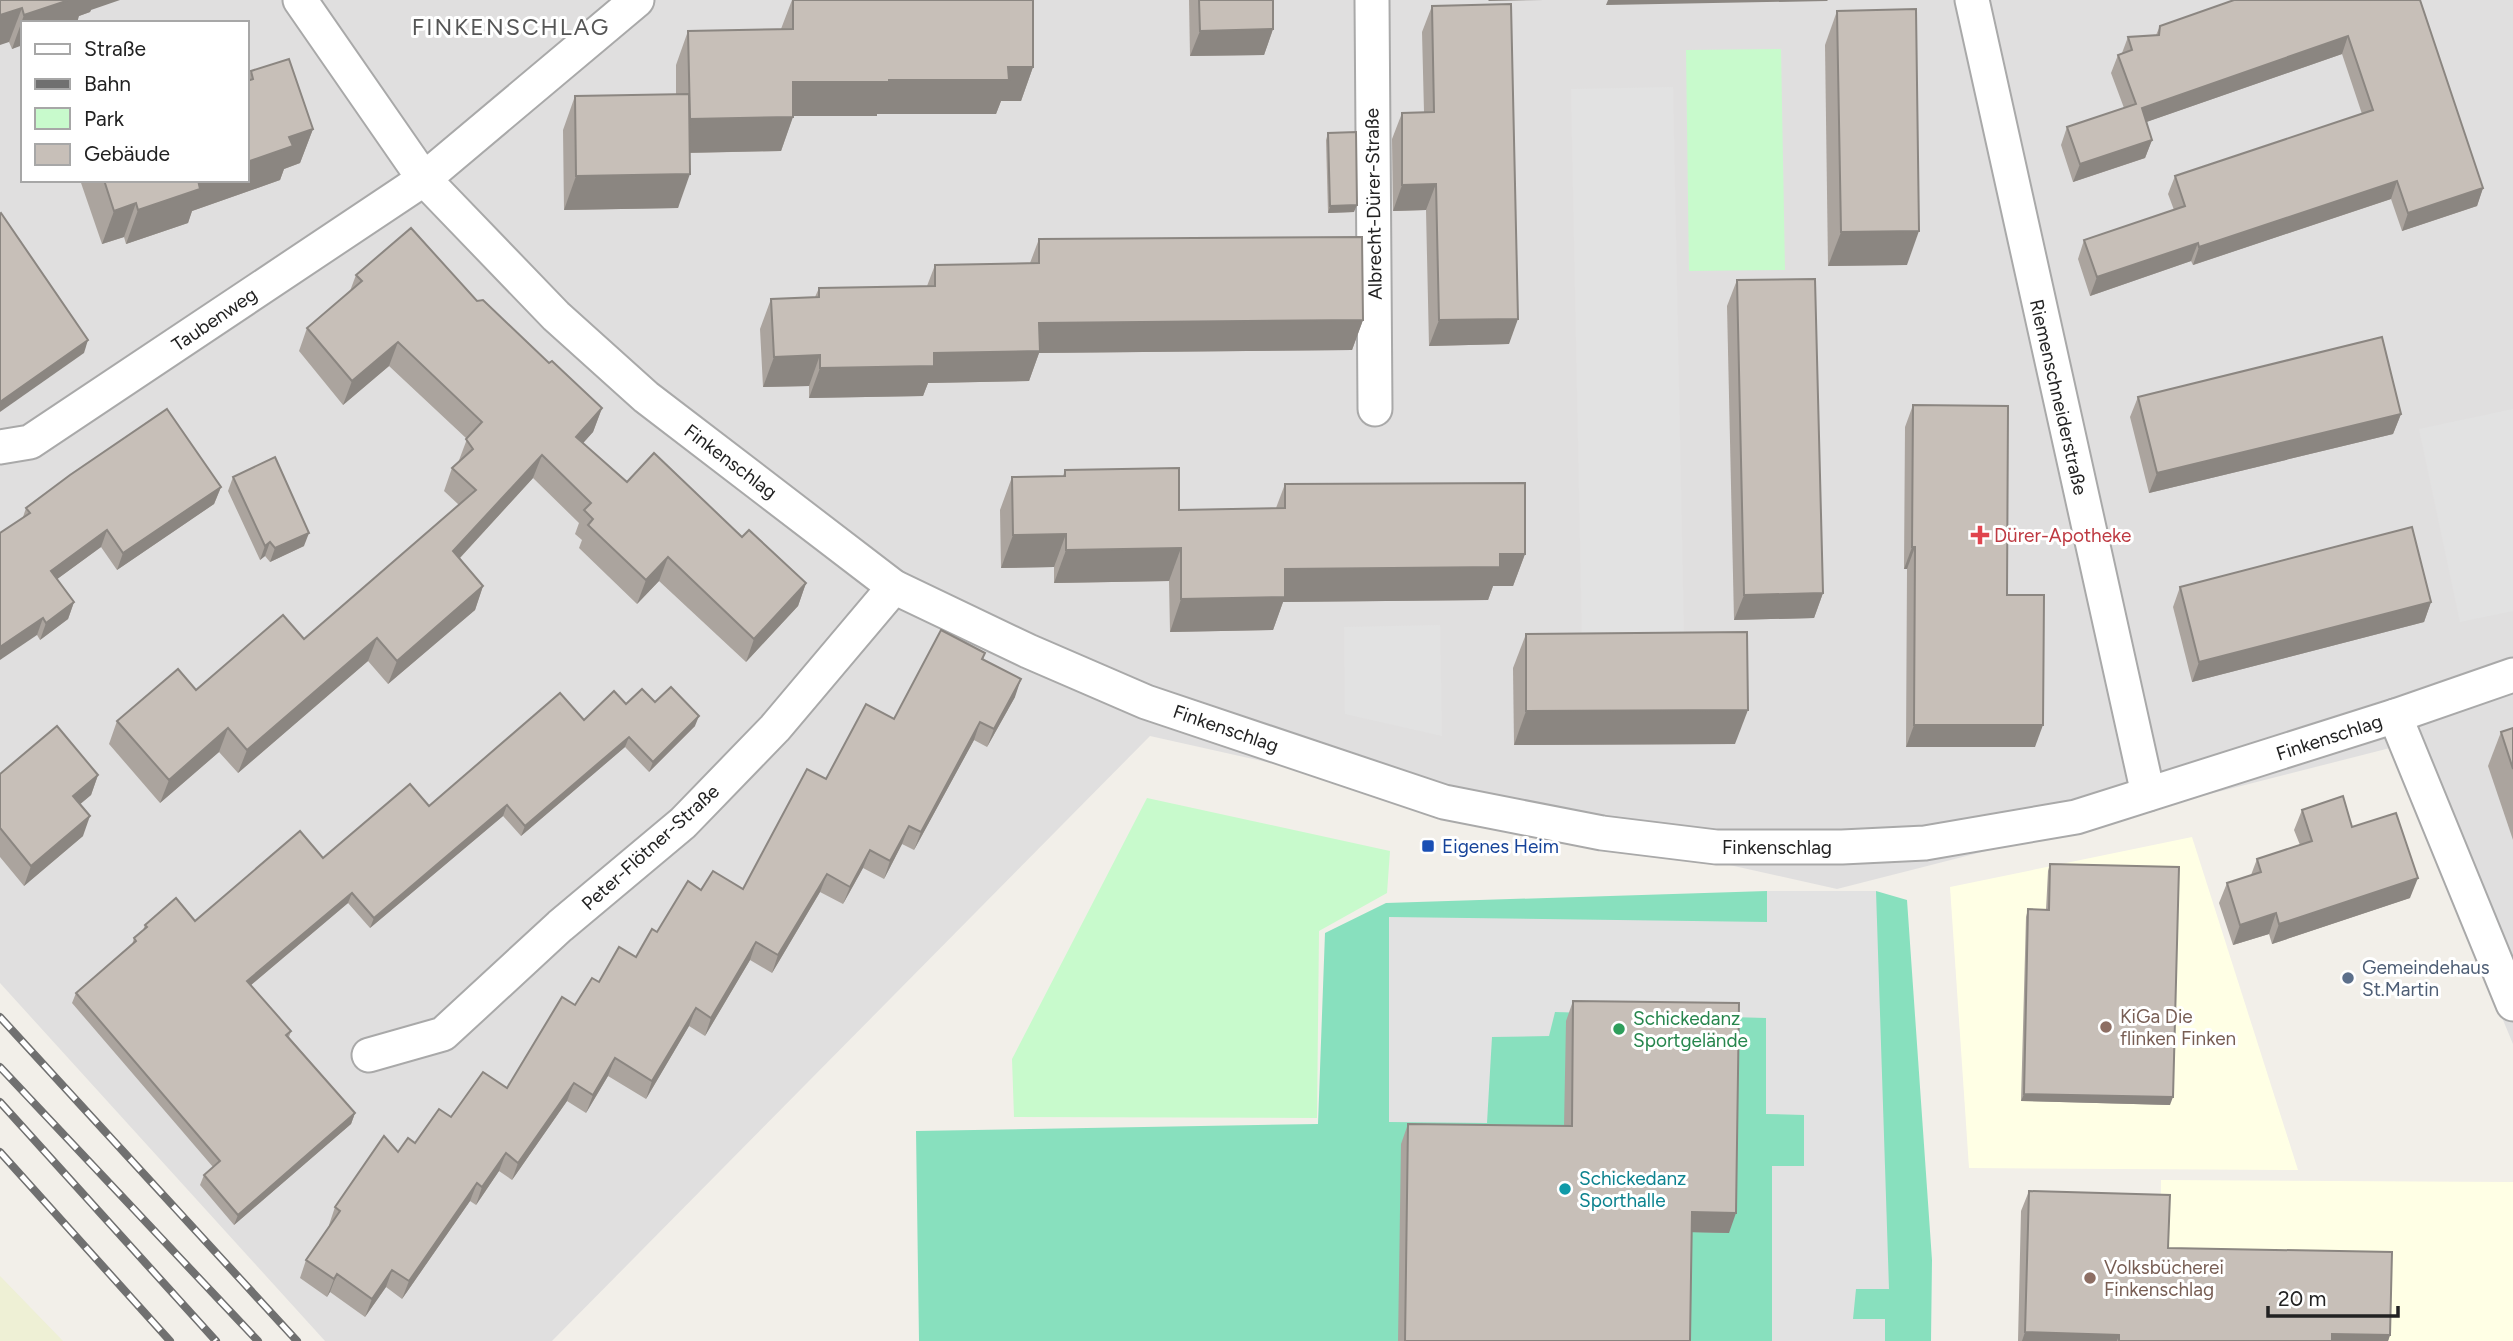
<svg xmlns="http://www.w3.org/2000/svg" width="2513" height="1341" viewBox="0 0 2513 1341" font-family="Figtree,sans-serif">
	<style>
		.residential { fill: #e0dfdf; fill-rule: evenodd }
		.education { fill: #ffffe5 }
		.farmland { fill: #eef0d5 }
		.park { fill: #c8facc }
		.pitch { fill: #88e0be }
		.parking { fill: #e2e2e2 }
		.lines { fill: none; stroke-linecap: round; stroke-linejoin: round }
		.street-casing { stroke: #a9a9a9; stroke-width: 37 }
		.street { stroke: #fff; stroke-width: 33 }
		.rail-casing { stroke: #707070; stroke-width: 8 }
		.rail { stroke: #fff; stroke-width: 5; stroke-dasharray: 16; stroke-linecap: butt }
		.wall { fill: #aba49e }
		.shaded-wall { fill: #8b8681 }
		.building { fill: #c7bfb8; stroke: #8b8681; stroke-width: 2 }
		.health-dot { fill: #e0444e; stroke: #fff; stroke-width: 2.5 }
		.transit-dot { fill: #1a4fb4; stroke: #fff; stroke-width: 2.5 }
		.service-dot { fill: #5c6f8a; stroke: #fff; stroke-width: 2.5 }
		.education-dot { fill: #8d6e63; stroke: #fff; stroke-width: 2.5 }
		.leisure-dot { fill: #2e9e5b; stroke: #fff; stroke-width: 2.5 }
		.culture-dot { fill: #0f9aa8; stroke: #fff; stroke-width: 2.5 }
		.labels { text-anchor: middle; stroke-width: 6; stroke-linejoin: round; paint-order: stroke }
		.street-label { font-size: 19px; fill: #222; stroke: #fff }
		.health-label { font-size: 19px; fill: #be3a42; stroke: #fff; text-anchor: start }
		.transit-label { font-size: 19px; fill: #164399; stroke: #fff; text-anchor: start }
		.service-label { font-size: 19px; fill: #4e5e75; stroke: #fff; text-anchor: start }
		.education-label { font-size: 19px; fill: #785e54; stroke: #fff; text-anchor: start }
		.leisure-label { font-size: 19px; fill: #27864d; stroke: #fff; text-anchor: start }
		.culture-label { font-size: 19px; fill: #0d838f; stroke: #fff; text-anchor: start }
		.quarter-label { font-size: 23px; letter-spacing: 2px; fill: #555; stroke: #fff }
	</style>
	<rect width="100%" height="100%" fill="#f2efe9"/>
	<path class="residential" d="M0,0H2513V1044L2390,748L1837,889L1150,736L552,1341H325L0,983ZM23,23H247V180H23Z"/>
	<g class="education">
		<polygon points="2192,837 2298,1170 1969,1168 1950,887"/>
		<polygon points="2161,1180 2513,1182 2513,1341 2159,1341"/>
	</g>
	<polygon class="farmland" points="0,1276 63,1341 0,1341"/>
	<g class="park">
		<polygon points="1781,49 1785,270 1689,271 1686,50"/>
		<polygon points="1147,798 1390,851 1387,893 1319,931 1317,1118 1014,1117 1012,1059"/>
	</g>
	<polygon class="pitch" points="1767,891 1876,891 1907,900 1932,1260 1931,1341 919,1341 916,1131 1318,1124 1325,933 1386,903"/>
	<g class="parking">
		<polygon points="1673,87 1684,638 1582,640 1571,89"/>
		<polygon points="2513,409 2513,611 2460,622 2419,429"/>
		<polygon points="1440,625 1442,736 1345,714 1344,627"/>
		<polygon points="1767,891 1876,891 1889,1289 1856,1289 1853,1319 1885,1319 1885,1341 1772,1341 1772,1166 1804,1166 1804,1115 1766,1114 1766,1018 1555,1012 1549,1036 1492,1037 1487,1123 1389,1122 1389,917 1767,922"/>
	</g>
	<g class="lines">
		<defs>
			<g id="street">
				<polyline points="300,0 424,179 556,316 646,397 894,587 1028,651 1146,702 1444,802 1602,833 1716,847 1842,847 1925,843 2076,817 2395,716 2513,675"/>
				<polyline points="1372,0 1375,409"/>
				<polyline points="1972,0 2148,794"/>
				<polyline points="0,447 30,442 424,179 637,0"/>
				<polyline points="2395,716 2513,1004"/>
				<polyline points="369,1055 443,1034 560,926 683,823 775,728 894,587"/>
			</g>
		</defs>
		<use href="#street" class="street-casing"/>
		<use href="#street" class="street"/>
		<defs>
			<g id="rail">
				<polyline points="0,1017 297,1341"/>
				<polyline points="0,1067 258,1341"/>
				<polyline points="0,1102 216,1341"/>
				<polyline points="0,1152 170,1341"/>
			</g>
		</defs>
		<use href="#rail" class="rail-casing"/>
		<use href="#rail" class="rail"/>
	</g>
	<g class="wall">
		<polygon points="0,0 91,10 90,12 79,16 12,49 9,42"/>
		<polygon points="792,0 1033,0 1033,67 1021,101 1001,101 996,114 877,114 877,116 793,116 781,151 690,153 678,208 564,210 563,130 575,96 676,94 676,65 688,31 781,29"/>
		<polygon points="1189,0 1273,0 1273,29 1264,55 1190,56"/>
		<polygon points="2420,0 2483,188 2477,206 2402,231 2391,199 2193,265 2191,261 2090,296 2078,259 2084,240 2174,210 2168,194 2175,176 2362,114 2342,54 2146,122 2152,140 2145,158 2073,182 2061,145 2067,127 2124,108 2111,73 2118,55 2122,53 2128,37 2156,35 2160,26"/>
		<polygon points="1432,6 1509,344 1429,346 1426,210 1393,211 1392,139 1402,113 1424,112 1422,32"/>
		<polygon points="1837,11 1907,265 1828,266 1825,45"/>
		<polygon points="251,71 313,129 300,163 284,169 280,180 192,211 188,223 126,244 124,237 102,244 80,180 247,180 247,81"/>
		<polygon points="1328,133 1354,212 1328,213 1326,140"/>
		<polygon points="1039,239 1363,320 1352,350 1039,353 1029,381 928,383 923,396 809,398 809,386 763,387 760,329 771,299 815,297 819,288 927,286 935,265 1030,263"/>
		<polygon points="356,275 477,301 602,408 593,432 583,443 627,482 742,537 806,583 798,606 746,662 659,581 637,604 579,548 582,540 575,534 579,523 533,478 460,558 483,586 475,610 388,684 368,661 238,773 219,752 160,803 109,744 117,721 196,690 304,639 459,505 444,491 452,468 458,463 467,439 389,366 343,405 299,351 307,328 350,291"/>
		<polygon points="1737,280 1823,593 1814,618 1734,620 1727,306"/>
		<polygon points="2138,397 2401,414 2393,434 2149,493 2130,417"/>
		<polygon points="1913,405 2007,595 2035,747 1906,747 1907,569 1904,569 1905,427"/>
		<polygon points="1065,470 1179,510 1276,508 1285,484 1525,554 1513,586 1493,586 1488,600 1283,602 1273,630 1170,632 1169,581 1054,583 1054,567 1001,568 1000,510 1012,477 1063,476"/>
		<polygon points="233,477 304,546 270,562 265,556 260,560 228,491"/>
		<polygon points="221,487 214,504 117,570 101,547 57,579 74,602 68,619 40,640 37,635 23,517 26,508"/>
		<polygon points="2180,587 2431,602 2424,622 2192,682 2173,607"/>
		<polygon points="1526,634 1735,744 1514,745 1513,668"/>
		<polygon points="985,653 983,660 1015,697 987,747 974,740 914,850 902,844 884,879 863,868 843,904 820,892 772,973 750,960 705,1036 689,1026 646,1099 608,1076 586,1113 567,1101 512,1180 499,1171 476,1205 470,1201 402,1299 386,1287 365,1317 330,1292 327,1297 300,1278 306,1260 330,1225 329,1225 335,1207 398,1152 415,1143 451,1117 507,1088 575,1005 599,982 636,957 657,932 701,890 743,889 826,779 894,719"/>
		<polygon points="655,702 695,726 649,772 625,747 521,836 503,816 370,928 348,903 251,985 291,1031 289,1037 355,1113 351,1124 234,1225 200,1185 204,1175 213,1167 72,1003 76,993 132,945 134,938 143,930 145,925 195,921 429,806 584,720 626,704"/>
		<polygon points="2513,728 2513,840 2488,766 2501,732"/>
		<polygon points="0,774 98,775 91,795 80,804 83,836 24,886 0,857"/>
		<polygon points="2302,810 2352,827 2410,898 2272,944 2269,934 2233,945 2219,903 2227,883 2251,875 2257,859 2300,845 2294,830"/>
		<polygon points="2050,864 2170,1105 2021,1101 2026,917 2028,909 2046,910 2048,871"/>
		<polygon points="1573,1001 1729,1233 1691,1232 1690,1341 1398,1341 1401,1144 1408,1124 1564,1126 1566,1021"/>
		<polygon points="2029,1191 2168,1248 2390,1335 2388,1341 2018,1341 2021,1211"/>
	</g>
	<g class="shaded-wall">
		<polygon points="69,0 120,0 91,10 90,12 79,16 77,23 23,23 23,45 12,49 24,15"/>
		<polygon points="1489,0 1544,0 1488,1"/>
		<polygon points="1608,0 1828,0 1827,1 1606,5"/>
		<polygon points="22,8 9,42 0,45 0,15"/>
		<polygon points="1273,29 1264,55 1190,56 1200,31"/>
		<polygon points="2348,36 2342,54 2135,126 2142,108"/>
		<polygon points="1008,67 1033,67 1021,101 1001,101 996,114 877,114 877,116 781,116 793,82 889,80"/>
		<polygon points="793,117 781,151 677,153 690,119"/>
		<polygon points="313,129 300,163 284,169 280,180 192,211 188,223 126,244 138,210 198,180 247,180 247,162 289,137"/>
		<polygon points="2152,140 2145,158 2073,182 2080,164"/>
		<polygon points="690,174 678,208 564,210 576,176"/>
		<polygon points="2397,181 2391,199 2193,265 2199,247"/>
		<polygon points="1436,184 1426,210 1393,211 1402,185"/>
		<polygon points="2483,188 2477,206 2402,231 2408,213"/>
		<polygon points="136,203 124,237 102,244 114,211"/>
		<polygon points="1357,205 1354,212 1328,213 1330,206"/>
		<polygon points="1919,231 1907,265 1828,266 1841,232"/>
		<polygon points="2198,243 2191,261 2090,296 2097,277"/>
		<polygon points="1518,319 1509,344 1429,346 1439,320"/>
		<polygon points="1363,320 1352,350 1039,353 1029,381 928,383 923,396 809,398 820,368 934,353 1039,323"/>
		<polygon points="88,340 84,353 0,412 0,402"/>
		<polygon points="398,342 389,366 343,405 352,381"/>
		<polygon points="820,355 809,386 763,387 774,357"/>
		<polygon points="602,408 593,432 567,461 576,437"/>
		<polygon points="2401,414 2393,434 2149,493 2157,473"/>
		<polygon points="542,455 533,478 445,574 453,551"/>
		<polygon points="221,487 214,504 117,570 123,553"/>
		<polygon points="107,530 101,547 45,588 51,571"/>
		<polygon points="309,533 304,546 270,562 275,548"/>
		<polygon points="1066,534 1054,567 1001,568 1013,535"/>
		<polygon points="270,542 265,556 260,560 265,546"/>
		<polygon points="1912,547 1915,547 1907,569 1904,569"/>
		<polygon points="1181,548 1169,581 1054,583 1066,550"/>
		<polygon points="1500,554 1525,554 1513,586 1493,586 1488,600 1283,602 1273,630 1170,632 1181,599 1285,569"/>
		<polygon points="668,557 659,581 637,604 646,580"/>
		<polygon points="806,583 798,606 746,662 754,639"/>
		<polygon points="483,586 475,610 388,684 397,661"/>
		<polygon points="1823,593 1814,618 1734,620 1744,595"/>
		<polygon points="74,602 68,619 40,640 46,623"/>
		<polygon points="2431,602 2424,622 2192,682 2199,662"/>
		<polygon points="43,618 37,635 0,660 0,647"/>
		<polygon points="377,638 368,661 238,773 247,750"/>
		<polygon points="1021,679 1015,697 987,747 994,729"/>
		<polygon points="1748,710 1735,744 1514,745 1526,711"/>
		<polygon points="699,716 695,726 649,772 653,762"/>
		<polygon points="980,722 974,740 914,850 921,832"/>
		<polygon points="1914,725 2043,725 2035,747 1906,747"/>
		<polygon points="228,728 219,752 160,803 169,780"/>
		<polygon points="629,737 625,747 521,836 525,826"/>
		<polygon points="98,775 91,795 66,816 73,796"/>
		<polygon points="507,805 503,816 370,928 374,918"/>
		<polygon points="90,816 83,836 24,886 31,866"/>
		<polygon points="909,826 902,844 884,879 890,861"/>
		<polygon points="870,850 863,868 843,904 850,887"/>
		<polygon points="827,874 820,892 772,973 778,955"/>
		<polygon points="2418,878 2410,898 2272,944 2279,924"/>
		<polygon points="352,893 348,903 244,991 247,981"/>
		<polygon points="2276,913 2269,934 2233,945 2240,925"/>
		<polygon points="756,942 750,960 705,1036 711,1018"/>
		<polygon points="696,1008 689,1026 646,1099 652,1081"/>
		<polygon points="615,1058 608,1076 586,1113 593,1095"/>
		<polygon points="574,1083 567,1101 512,1180 518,1163"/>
		<polygon points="2024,1094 2173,1097 2170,1105 2021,1101"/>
		<polygon points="355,1113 351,1124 234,1225 238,1215"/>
		<polygon points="506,1153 499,1171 476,1205 482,1187"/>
		<polygon points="477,1183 470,1201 402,1299 409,1281"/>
		<polygon points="1692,1212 1736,1213 1729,1233 1684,1232"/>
		<polygon points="392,1270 386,1287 365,1317 372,1299"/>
		<polygon points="337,1274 330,1292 327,1297 334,1279"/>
		<polygon points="2025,1332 2119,1335 2117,1341 2022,1341"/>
		<polygon points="2332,1334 2390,1335 2388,1341 2329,1341"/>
	</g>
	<g class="building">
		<polygon points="0,0 69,0 24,15 22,8 0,15"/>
		<polygon points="793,0 1033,0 1033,67 1008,67 1009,80 889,80 889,82 793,82 793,117 690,119 688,31 793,29"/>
		<polygon points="1199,0 1273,0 1273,29 1200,31"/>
		<polygon points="2234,0 2420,0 2483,188 2408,213 2397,181 2199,247 2198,243 2097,277 2084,240 2185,206 2175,176 2373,110 2348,36 2142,108 2152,140 2080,164 2067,127 2136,104 2118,55 2132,50 2128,37 2159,35 2160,26"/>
		<polygon points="1511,4 1518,319 1439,320 1436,184 1402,185 1402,113 1434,112 1432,6"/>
		<polygon points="1916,9 1919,231 1841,232 1837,11"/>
		<polygon points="289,59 313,129 289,137 293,146 247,162 247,81 253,79 251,71"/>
		<polygon points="689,94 690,174 576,176 575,96"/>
		<polygon points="1356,132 1357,205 1330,206 1328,133"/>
		<polygon points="104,180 198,180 200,189 138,210 136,203 114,211"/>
		<polygon points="1,213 88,340 0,402 0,214"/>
		<polygon points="411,228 477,301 483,300 549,363 552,361 602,408 576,437 627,482 654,453 742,537 749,530 806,583 754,639 668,557 646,580 588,525 593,519 584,510 591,503 542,455 453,551 483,586 397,661 377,638 247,750 228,728 169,780 117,721 178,669 196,690 283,615 304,639 476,490 452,468 473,449 466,439 482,422 398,342 352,381 307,328 362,281 356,275"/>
		<polygon points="1362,237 1363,320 1039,323 1040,351 934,353 934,366 820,368 820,355 774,357 771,299 819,297 819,288 935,286 935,265 1039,263 1039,239"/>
		<polygon points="1815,279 1823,593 1744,595 1737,280"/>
		<polygon points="2382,337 2401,414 2157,473 2138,397"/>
		<polygon points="1913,405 2008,406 2007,595 2044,595 2043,725 1914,725 1915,547 1912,547"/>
		<polygon points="167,409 221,487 123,553 107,530 51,571 74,602 46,623 43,618 0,647 0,533 30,513 26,508 70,475"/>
		<polygon points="275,457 309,533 275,548 270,542 265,546 233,477"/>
		<polygon points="1179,468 1179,510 1285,508 1285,484 1525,483 1525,554 1500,554 1500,567 1285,569 1285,597 1181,599 1181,548 1066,550 1066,534 1013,535 1012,477 1065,476 1065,470"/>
		<polygon points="2412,527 2431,602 2199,662 2180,587"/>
		<polygon points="941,630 985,653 982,659 1021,679 994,729 980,722 921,832 909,826 890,861 870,850 850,887 827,874 778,955 756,942 711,1018 696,1008 652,1081 615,1058 593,1095 574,1083 518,1163 506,1153 482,1187 477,1183 409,1281 392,1270 372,1299 337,1274 334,1279 306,1260 340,1211 335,1207 384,1136 398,1152 408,1138 415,1143 439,1109 451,1117 483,1072 507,1088 562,997 575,1005 592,978 599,982 619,947 636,957 652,929 657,932 688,881 701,890 713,871 743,889 807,769 826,779 866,704 894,719"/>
		<polygon points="1747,632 1748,710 1526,711 1526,634"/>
		<polygon points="671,687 699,716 653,762 629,737 525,826 507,805 374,918 352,893 247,981 291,1031 286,1035 355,1113 238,1215 204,1175 220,1161 76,993 136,941 134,938 147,927 145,925 176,898 195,921 300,831 323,858 410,784 429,806 560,693 584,720 614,691 626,704 642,689 655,702"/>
		<polygon points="57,726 98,775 73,796 90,816 31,866 0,828 0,774"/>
		<polygon points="2513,728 2513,769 2501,732"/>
		<polygon points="2343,796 2352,827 2396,813 2418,878 2279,924 2276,913 2240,925 2227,883 2261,872 2257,859 2312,841 2302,810"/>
		<polygon points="2050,864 2179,867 2173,1097 2024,1094 2028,909 2049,910"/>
		<polygon points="1573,1001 1739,1003 1736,1213 1692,1212 1690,1341 1405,1341 1408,1124 1572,1126"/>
		<polygon points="2029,1191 2170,1195 2168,1248 2392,1252 2390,1335 2332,1334 2332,1341 2119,1341 2119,1335 2025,1332"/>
	</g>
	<path class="health-dot" d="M1976.5 524.5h7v7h7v7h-7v7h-7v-7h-7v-7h7z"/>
	<rect class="transit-dot" x="1421" y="839" width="14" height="14" rx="3.5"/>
	<circle class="service-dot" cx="2348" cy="978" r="7"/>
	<g class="education-dot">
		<circle cx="2106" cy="1027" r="7"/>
		<circle cx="2090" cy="1278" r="7"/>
	</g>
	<circle class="leisure-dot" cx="1619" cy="1029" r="7"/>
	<circle class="culture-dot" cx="1565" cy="1189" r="7"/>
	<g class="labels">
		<g class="street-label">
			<text transform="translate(1373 204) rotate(-91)" y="7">Albrecht-Dürer-Straße</text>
			<text transform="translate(214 319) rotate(-34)" y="7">Taubenweg</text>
			<text transform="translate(2059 397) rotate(77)" y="7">Riemenschneiderstraße</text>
			<text transform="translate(731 461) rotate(37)" y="7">Finkenschlag</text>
			<text transform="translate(1226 728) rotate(19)" y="7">Finkenschlag</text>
			<text transform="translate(2329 737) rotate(-18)" y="7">Finkenschlag</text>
			<text transform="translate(650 847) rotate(-42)" y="7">Peter-Flötner-Straße</text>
			<text x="1777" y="854">Finkenschlag</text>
		</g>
		<g class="health-label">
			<text x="1994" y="542">Dürer-Apotheke</text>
		</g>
		<g class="transit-label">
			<text x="1442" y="853">Eigenes Heim</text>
		</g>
		<g class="service-label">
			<text x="2362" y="974">Gemeindehaus<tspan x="2362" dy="22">St.Martin</tspan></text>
		</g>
		<g class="education-label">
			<text x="2120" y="1023">KiGa Die<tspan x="2120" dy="22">flinken Finken</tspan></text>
			<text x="2104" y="1274">Volksbücherei<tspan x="2104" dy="22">Finkenschlag</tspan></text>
		</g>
		<g class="leisure-label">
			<text x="1633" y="1025">Schickedanz<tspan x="1633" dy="22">Sportgelände</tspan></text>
		</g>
		<g class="culture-label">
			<text x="1579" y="1185">Schickedanz<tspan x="1579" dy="22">Sporthalle</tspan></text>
		</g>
		<g class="quarter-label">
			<text x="511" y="35">FINKENSCHLAG</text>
		</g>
	</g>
	<rect x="21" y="21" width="228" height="161" fill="#ffffff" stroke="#a7a7a7" stroke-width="2"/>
	<rect x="35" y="44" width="35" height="10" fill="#ffffff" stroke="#a7a7a7" stroke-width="2"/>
	<text x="84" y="56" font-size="21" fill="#222222">Straße</text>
	<rect x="35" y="79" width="35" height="10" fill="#707070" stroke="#a7a7a7" stroke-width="2"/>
	<text x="84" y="91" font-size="21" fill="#222222">Bahn</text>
	<rect x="35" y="108" width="35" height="21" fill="#c8facc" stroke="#a7a7a7" stroke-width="2"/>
	<text x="84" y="126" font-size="21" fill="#222222">Park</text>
	<rect x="35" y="144" width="35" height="21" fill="#c7bfb8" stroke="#a7a7a7" stroke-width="2"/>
	<text x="84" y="161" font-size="21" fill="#222222">Gebäude</text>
	<path d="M2268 1306v10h130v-10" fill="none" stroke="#222222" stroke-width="3.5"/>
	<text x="2278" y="1306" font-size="21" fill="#222222" stroke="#ffffff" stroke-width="5" paint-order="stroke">20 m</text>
</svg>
